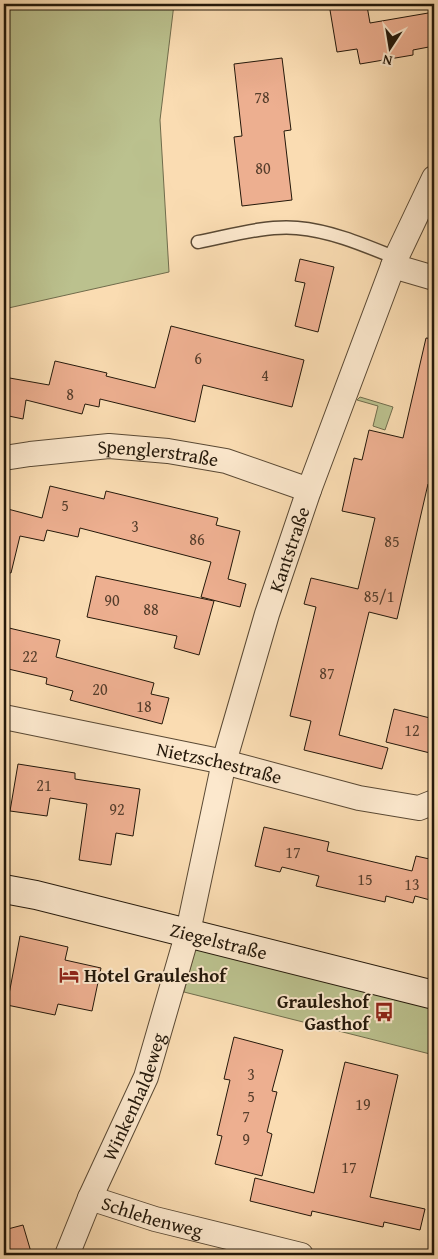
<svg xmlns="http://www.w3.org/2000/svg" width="438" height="1259" viewBox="0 0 438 1259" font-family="'Gentium Book Plus',serif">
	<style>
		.green { fill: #bbc18e; stroke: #706c4c }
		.building { fill: #edaf90; stroke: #24180a }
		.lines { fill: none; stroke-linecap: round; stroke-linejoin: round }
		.lane-casing { stroke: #5a4934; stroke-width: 15 }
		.street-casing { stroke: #5a4934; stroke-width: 26 }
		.secondary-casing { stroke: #24180a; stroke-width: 30 }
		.lane { stroke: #fce8cd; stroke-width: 12 }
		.street { stroke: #fce8cd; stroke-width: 24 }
		.secondary { stroke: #fce8cd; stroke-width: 28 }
		.labels { text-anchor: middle; stroke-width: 4; stroke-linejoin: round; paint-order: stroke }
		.number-label { font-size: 16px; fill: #563e2c }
		.street-label { font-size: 19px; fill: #24180a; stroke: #fce8cd }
		.poi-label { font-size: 19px; font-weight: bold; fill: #24180a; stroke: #fce8cd; text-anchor: start }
	</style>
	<rect width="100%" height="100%" fill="#fadcb2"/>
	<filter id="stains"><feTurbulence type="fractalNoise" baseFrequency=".004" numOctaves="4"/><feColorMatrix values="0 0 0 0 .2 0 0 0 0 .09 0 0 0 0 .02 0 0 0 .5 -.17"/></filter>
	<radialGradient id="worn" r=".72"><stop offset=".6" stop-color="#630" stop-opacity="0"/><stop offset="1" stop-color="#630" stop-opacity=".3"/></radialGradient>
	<g class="green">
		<polygon points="4,4 174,4 160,120 169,272 4,309"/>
		<polygon points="360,397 393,407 385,430 373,426 378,406 357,400"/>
		<polygon points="196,946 434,1006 434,1055 184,992"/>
	</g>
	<g class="building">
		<polygon points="329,4 352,4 367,6 370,23 434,12 434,46 413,50 413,55 360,64 357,49 337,52"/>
		<polygon points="282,58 291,130 284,131 292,200 242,206 234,137 242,136 234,64"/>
		<polygon points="300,259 334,267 318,332 295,326 305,283 295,281"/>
		<polygon points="171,326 304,360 292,407 203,385 195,422 100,399 99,407 85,404 82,414 26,400 23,419 4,415 4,377 49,385 55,361 107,373 106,376 155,388"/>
		<polygon points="426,338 434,339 434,485 428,484 397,619 369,612 339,735 388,748 382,769 304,750 311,721 290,716 316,607 304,604 311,578 358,589 375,518 342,511 354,458 362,460 369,430 403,438"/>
		<polygon points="50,486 104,499 106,491 218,518 216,525 240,531 228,579 246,584 240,607 201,597 211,562 80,528 78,537 47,530 44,541 20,536 11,573 4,572 4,508 42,518"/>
		<polygon points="96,576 214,601 199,655 174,648 177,636 87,617"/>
		<polygon points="9,628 60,640 56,657 154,683 151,694 169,698 162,724 70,700 73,691 46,684 47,678 4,668 4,650"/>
		<polygon points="394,709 434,719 434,754 386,742"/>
		<polygon points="18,764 75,773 75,779 140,789 133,836 116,833 111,865 79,860 87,804 50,798 47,816 10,811"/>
		<polygon points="264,827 329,842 327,851 412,871 416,856 434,860 434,901 415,896 413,903 386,896 385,902 316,886 319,876 282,867 280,872 255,866"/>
		<polygon points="20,936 68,947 65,960 101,968 92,1011 58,1004 55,1015 7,1005"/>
		<polygon points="234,1037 283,1050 272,1091 277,1092 267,1132 272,1134 262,1176 215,1164 222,1136 217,1135 230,1080 224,1079"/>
		<polygon points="345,1062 398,1075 370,1197 425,1209 420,1230 384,1222 383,1227 312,1211 311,1216 250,1201 255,1178 314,1193"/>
		<polygon points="23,1225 31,1252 18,1255 4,1255 4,1230"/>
	</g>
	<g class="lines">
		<defs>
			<path id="lane" d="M198,242C229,236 267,225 297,228C332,231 364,245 396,258"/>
			<g id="street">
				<polyline points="393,266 434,278"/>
				<path id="s1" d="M4,458L30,454L109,446L168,451L226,461L309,490"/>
				<path id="s2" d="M4,717L224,762L359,798L419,808L434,802"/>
				<path id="s3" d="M90,1198L155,1219L301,1255"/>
				<path id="s4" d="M67,1255L90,1198L146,1077L188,932L224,762L267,614L309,490L396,258L434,178"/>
			</g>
			<g id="secondary">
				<path id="s5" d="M4,889L36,895L434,995"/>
			</g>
		</defs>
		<use href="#lane" class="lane-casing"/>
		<use href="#street" class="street-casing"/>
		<use href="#secondary" class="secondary-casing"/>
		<use href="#lane" class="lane"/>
		<use href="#street" class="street"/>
		<use href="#secondary" class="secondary"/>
	</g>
	<defs>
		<symbol id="hotel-bare" viewBox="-9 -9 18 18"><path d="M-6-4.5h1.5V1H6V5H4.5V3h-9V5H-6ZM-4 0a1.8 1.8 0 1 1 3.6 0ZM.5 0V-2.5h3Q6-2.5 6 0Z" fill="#8f2418" stroke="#fce8cd" stroke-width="2.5" paint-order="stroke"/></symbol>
		<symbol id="bus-bare" viewBox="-9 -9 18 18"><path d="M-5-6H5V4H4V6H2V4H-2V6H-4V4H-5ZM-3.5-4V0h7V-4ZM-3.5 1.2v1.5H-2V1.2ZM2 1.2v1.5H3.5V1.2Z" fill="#8f2418" stroke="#fce8cd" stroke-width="2.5" paint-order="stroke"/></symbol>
	</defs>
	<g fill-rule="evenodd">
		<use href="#hotel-bare" x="55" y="961" width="28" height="28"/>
		<use href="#bus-bare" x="370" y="998" width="28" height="28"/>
	</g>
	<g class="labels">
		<g class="number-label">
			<text x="262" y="103">78</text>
			<text x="263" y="174">80</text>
			<text x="198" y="364">6</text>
			<text x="265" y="381">4</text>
			<text x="70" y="400">8</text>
			<text x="65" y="511">5</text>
			<text x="135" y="532">3</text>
			<text x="197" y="545">86</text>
			<text x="392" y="547">85</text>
			<text x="379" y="602">85/1</text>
			<text x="112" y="606">90</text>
			<text x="151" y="615">88</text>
			<text x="30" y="662">22</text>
			<text x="327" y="679">87</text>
			<text x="100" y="695">20</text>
			<text x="144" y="712">18</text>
			<text x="412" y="736">12</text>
			<text x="44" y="791">21</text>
			<text x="117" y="815">92</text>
			<text x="293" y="858">17</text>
			<text x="365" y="885">15</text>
			<text x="412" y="890">13</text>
			<text x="251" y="1080">3</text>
			<text x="251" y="1102">5</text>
			<text x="363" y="1110">19</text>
			<text x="246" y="1122">7</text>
			<text x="246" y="1145">9</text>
			<text x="349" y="1173">17</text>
		</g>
		<g class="street-label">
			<text dy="7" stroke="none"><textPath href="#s1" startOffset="155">Spenglerstraße</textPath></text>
			<text dy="7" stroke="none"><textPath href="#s4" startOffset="742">Kantstraße</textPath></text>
			<text dy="7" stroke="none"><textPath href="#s2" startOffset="220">Nietzschestraße</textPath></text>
			<text dy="7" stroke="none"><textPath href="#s5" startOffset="221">Ziegelstraße</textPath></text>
			<text dy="7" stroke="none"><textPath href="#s4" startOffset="172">Winkenhaldeweg</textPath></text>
			<text dy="7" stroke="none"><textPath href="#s3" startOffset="65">Schlehenweg</textPath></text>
		</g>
		<g class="poi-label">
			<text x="84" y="982">Hotel Grauleshof</text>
			<text x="369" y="1008" text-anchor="end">Grauleshof<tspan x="369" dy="22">Gasthof</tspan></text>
		</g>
	</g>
	<rect width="438" height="1259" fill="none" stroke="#fadcb2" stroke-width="20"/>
	<rect x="5" y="5" width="428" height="1249" fill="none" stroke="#24180a" stroke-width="2.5"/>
	<rect x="10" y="10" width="418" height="1239" fill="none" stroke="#24180a"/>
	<g transform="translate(390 48) rotate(192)" stroke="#fce8cd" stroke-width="4" paint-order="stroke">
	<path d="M0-4L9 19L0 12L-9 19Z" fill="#24180a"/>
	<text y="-8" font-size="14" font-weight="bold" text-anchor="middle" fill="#24180a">N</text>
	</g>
	<rect width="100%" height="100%" filter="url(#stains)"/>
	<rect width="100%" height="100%" fill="url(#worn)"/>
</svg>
